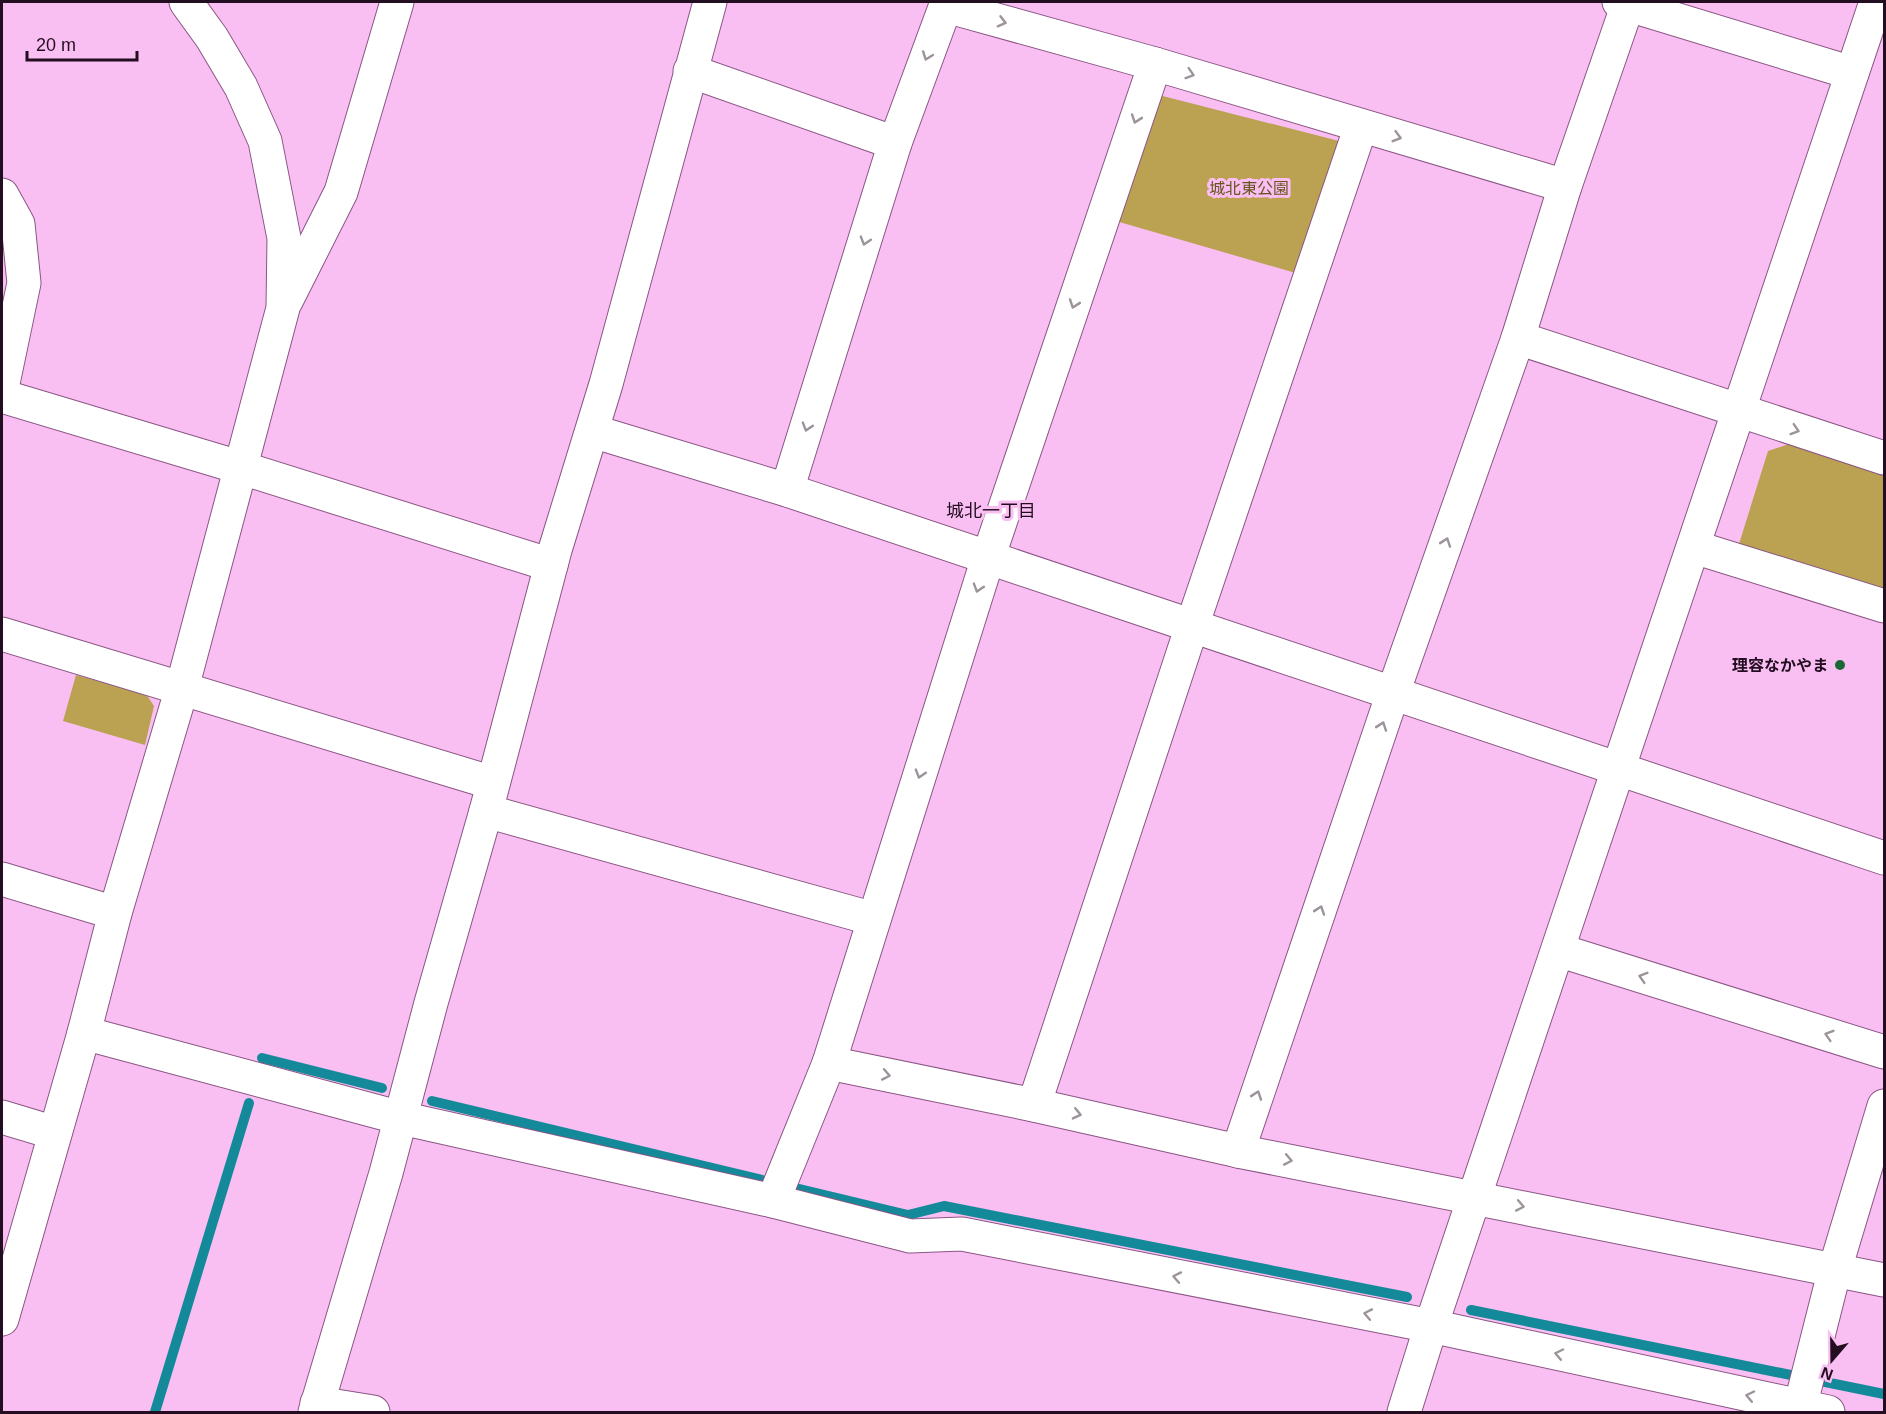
<svg xmlns="http://www.w3.org/2000/svg" width="1886" height="1414" viewBox="0 0 1886 1414" font-family="Arial,'Noto Sans JP',sans-serif">
	<style>
		.green { fill: #bba152 }
		.lines { fill: none; stroke-linecap: round; stroke-linejoin: round }
		.stream { stroke: #14899a; stroke-width: 10 }
		.minor-casing { stroke: #8a5684; stroke-width: 35 }
		.minor { stroke: #fff; stroke-width: 33 }
		.oneway { stroke: #9c939b }
		.poi-dot { fill: #1b6736; stroke: #fabff2; stroke-width: 2 }
		.labels { text-anchor: middle; stroke-width: 6; stroke-linejoin: round; paint-order: stroke }
		.park-label { font-size: 16px; fill: #67551e; stroke: #fabff2 }
		.poi-label { font-size: 16px; font-weight: bold; fill: #230e21; stroke: #fabff2; text-anchor: end }
		.neighbourhood-label { font-size: 18px; fill: #230e21; stroke: #fabff2 }
	</style>
	<rect width="100%" height="100%" fill="#fabff2"/>
	<g class="green">
		<polygon points="1151,93 1343,142 1299,274 1109,219"/>
		<polygon points="1789,444 1884,475 1884,590 1739,544 1768,451"/>
		<polygon points="76,675 146,694 154,706 145,745 63,721"/>
	</g>
	<g class="lines">
		<g class="stream">
			<polyline points="262,1058 382,1088"/>
			<polyline points="432,1101 908,1215 944,1206 1407,1297"/>
			<polyline points="1471,1310 1884,1394"/>
			<polyline points="155,1412 249,1103"/>
		</g>
		<defs>
			<g id="minor">
				<polyline points="1619,2 1852,73"/>
				<polyline points="946,6 1155,64 1565,186"/>
				<polyline points="690,71 895,143"/>
				<polyline points="2,195 18,224 24,283 2,388"/>
				<polyline points="286,301 341,192 397,2"/>
				<polyline points="1518,338 1884,458"/>
				<polyline points="2,396 242,468 551,565"/>
				<polyline points="592,431 787,490 1884,858"/>
				<polyline points="787,490 895,143 947,2"/>
				<polyline points="1694,547 1884,606"/>
				<polyline points="2,634 493,783"/>
				<polyline points="486,811 874,919"/>
				<polyline points="2,879 115,913"/>
				<polyline points="1558,950 1884,1052"/>
				<polyline points="84,1033 401,1118 773,1201 910,1236 962,1234 1431,1326 1828,1412"/>
				<polyline points="829,1063 1034,1105 1238,1151 1884,1280"/>
				<polyline points="1034,1105 1192,626 1361,126"/>
				<polyline points="2,1117 55,1133"/>
				<polyline points="1238,1151 1393,693 1518,338 1565,186 1628,4"/>
				<polyline points="773,1201 829,1063 988,558 1155,64"/>
				<polyline points="2,1319 84,1033 115,913 182,688 283,308 284,238 265,141 241,87 212,38 186,2"/>
				<polyline points="317,1403 373,1412"/>
				<polyline points="1800,1407 1835,1269 1884,1106"/>
				<polyline points="315,1412 386,1173 431,1003 486,811 555,550 606,384 710,2"/>
				<polyline points="1404,1412 1431,1326 1876,2"/>
			</g>
		</defs>
		<use href="#minor" class="minor-casing"/>
		<use href="#minor" class="minor"/>
	</g>
	<defs><path id="oneway-chevron" d="M-2-3.5L2.5 0L-2 3.5" fill="none" stroke-width="1.6" stroke-linecap="round" stroke-linejoin="round" transform="scale(1.5)"/></defs>
	<g class="oneway">
		<use href="#oneway-chevron" transform="translate(1002 22) rotate(15)"/>
		<use href="#oneway-chevron" transform="translate(927 56) rotate(110)"/>
		<use href="#oneway-chevron" transform="translate(1190 74) rotate(17)"/>
		<use href="#oneway-chevron" transform="translate(1136 119) rotate(109)"/>
		<use href="#oneway-chevron" transform="translate(1397 137) rotate(16)"/>
		<use href="#oneway-chevron" transform="translate(865 241) rotate(107)"/>
		<use href="#oneway-chevron" transform="translate(1074 304) rotate(109)"/>
		<use href="#oneway-chevron" transform="translate(807 427) rotate(107)"/>
		<use href="#oneway-chevron" transform="translate(1795 430) rotate(18)"/>
		<use href="#oneway-chevron" transform="translate(1446 542) rotate(-71)"/>
		<use href="#oneway-chevron" transform="translate(978 588) rotate(107)"/>
		<use href="#oneway-chevron" transform="translate(1382 726) rotate(-71)"/>
		<use href="#oneway-chevron" transform="translate(920 774) rotate(107)"/>
		<use href="#oneway-chevron" transform="translate(1320 910) rotate(-71)"/>
		<use href="#oneway-chevron" transform="translate(1643 977) rotate(-163)"/>
		<use href="#oneway-chevron" transform="translate(1829 1035) rotate(-163)"/>
		<use href="#oneway-chevron" transform="translate(886 1075) rotate(11)"/>
		<use href="#oneway-chevron" transform="translate(1257 1095) rotate(-71)"/>
		<use href="#oneway-chevron" transform="translate(1077 1114) rotate(13)"/>
		<use href="#oneway-chevron" transform="translate(1288 1160) rotate(11)"/>
		<use href="#oneway-chevron" transform="translate(1520 1206) rotate(11)"/>
		<use href="#oneway-chevron" transform="translate(1177 1277) rotate(-169)"/>
		<use href="#oneway-chevron" transform="translate(1368 1314) rotate(-169)"/>
		<use href="#oneway-chevron" transform="translate(1559 1354) rotate(-168)"/>
		<use href="#oneway-chevron" transform="translate(1750 1396) rotate(-168)"/>
	</g>
	<circle class="poi-dot" cx="1840" cy="665" r="6"/>
	<g class="labels">
		<g class="park-label">
			<text x="1249" y="194">城北東公園</text>
		</g>
		<g class="poi-label">
			<text x="1828" y="671">理容なかやま</text>
		</g>
		<g class="neighbourhood-label">
			<text x="991" y="517">城北一丁目</text>
		</g>
	</g>
	<rect width="1886" height="1414" fill="none" stroke="#230e21" stroke-width="6"/>
	<g transform="translate(1832 1360) rotate(200)" stroke="#fabff2" stroke-width="4.5" paint-order="stroke">
	<path d="M0-4.5L10 22L0 15L-10 22Z" fill="#230e21"/>
	<text y="-9" font-size="16" font-weight="bold" text-anchor="middle" fill="#230e21">N</text>
	</g>
	<path d="M27 51v9h110v-9" fill="none" stroke="#230e21" stroke-width="3"/>
	<text x="36" y="51" font-size="18" fill="#230e21" stroke="#fabff2" stroke-width="4.5" paint-order="stroke">20 m</text>
</svg>
